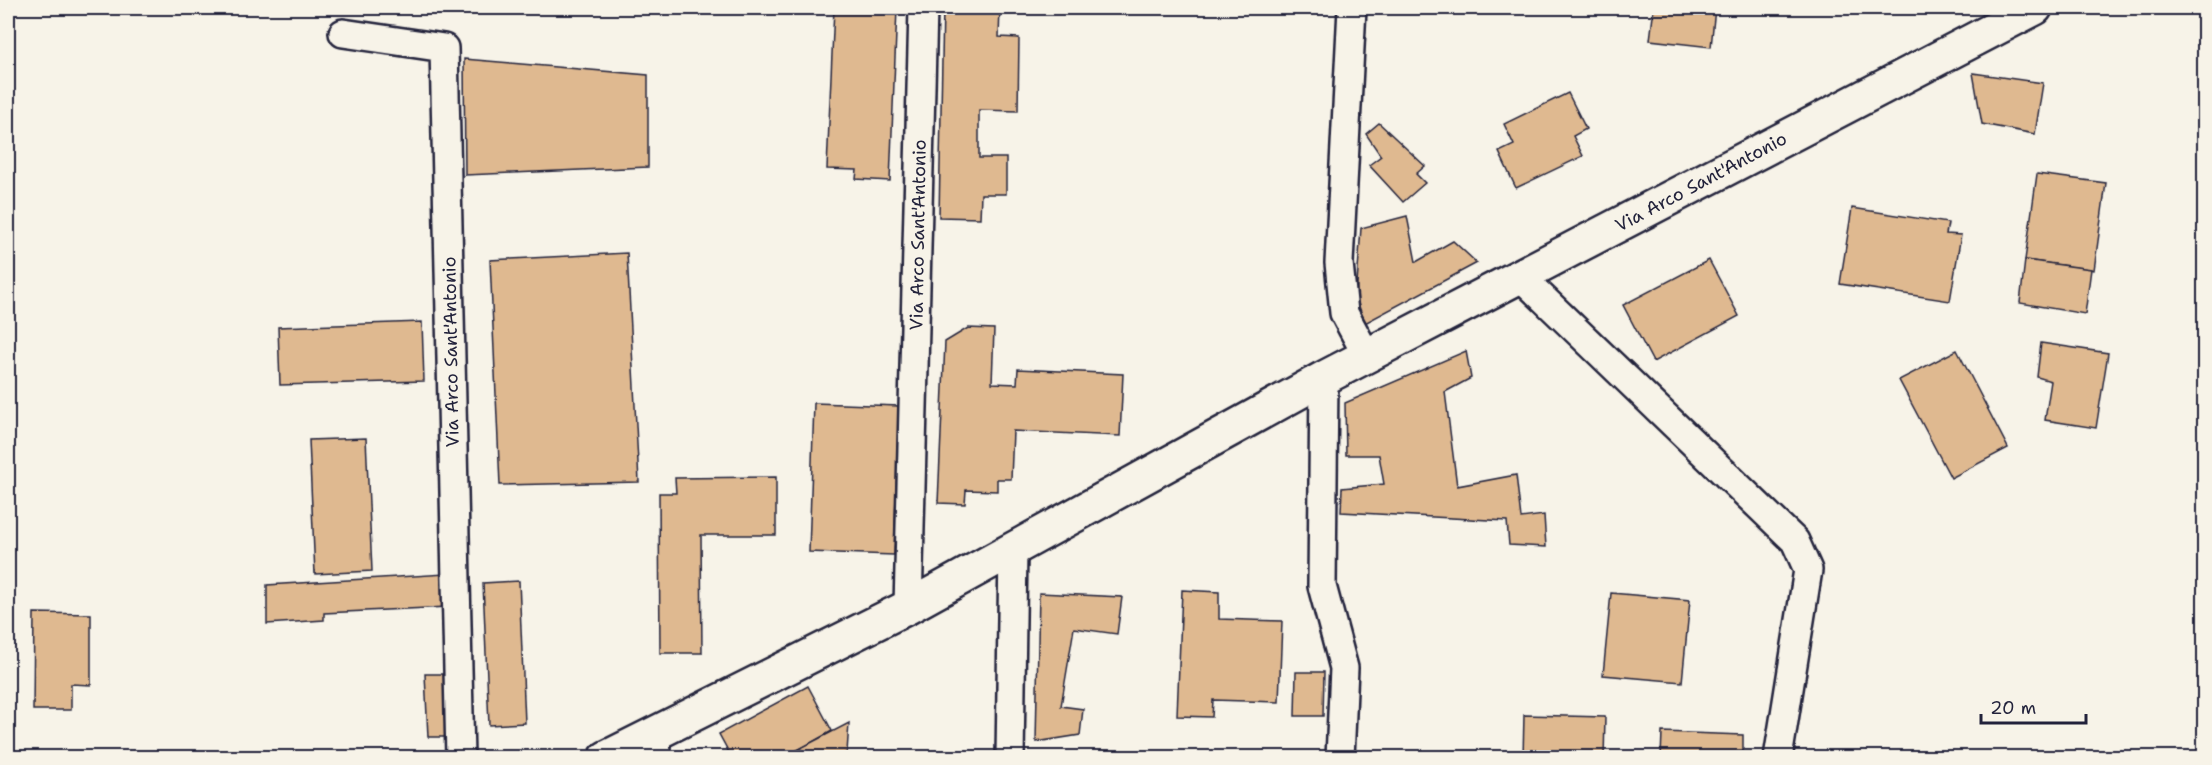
<svg xmlns="http://www.w3.org/2000/svg" width="2212" height="765" viewBox="0 0 2212 765" font-family="'Shantell Sans',sans-serif">
	<style>
		.building { fill: #dfb990; stroke: #22223b; stroke-width: 1.5 }
		.lines { fill: none; stroke-linecap: round; stroke-linejoin: round }
		.service-casing { stroke: #22223b; stroke-width: 18 }
		.minor-casing { stroke: #22223b; stroke-width: 32 }
		.tertiary-casing { stroke: #22223b; stroke-width: 38 }
		.service { stroke: #f7f3e8; stroke-width: 14 }
		.minor { stroke: #f7f3e8; stroke-width: 27 }
		.tertiary { stroke: #f7f3e8; stroke-width: 33 }
		.labels { text-anchor: middle; stroke-width: 5; stroke-linejoin: round; paint-order: stroke }
		.street-label { font-size: 18px; fill: #22223b; stroke: #f7f3e8 }
	</style>
	<rect width="100%" height="100%" fill="#f7f3e8"/>
	<filter id="ink" filterUnits="userSpaceOnUse"><feTurbulence type="fractalNoise" baseFrequency=".0167" numOctaves="2"/><feDisplacementMap in="SourceGraphic" scale="12" xChannelSelector="R" yChannelSelector="G"/><feConvolveMatrix kernelMatrix="1 2 1 2 8 2 1 2 1" color-interpolation-filters="sRGB"/></filter>
	<g filter="url(#ink)">
		<g class="building">
			<polygon points="834,8 897,8 890,181 856,179 857,170 827,169"/>
			<polygon points="943,8 1000,8 999,37 1019,38 1018,111 979,110 979,158 1006,158 1006,194 981,194 980,218 939,217"/>
			<polygon points="1654,8 1715,8 1711,47 1650,40"/>
			<polygon points="464,59 648,75 648,167 465,175"/>
			<polygon points="1973,73 2043,83 2035,134 1982,124"/>
			<polygon points="1568,93 1586,129 1573,136 1583,156 1516,188 1499,152 1514,145 1504,124"/>
			<polygon points="1379,123 1425,166 1416,174 1425,183 1403,202 1369,165 1381,156 1366,134"/>
			<polygon points="2037,174 2106,183 2094,270 2025,260"/>
			<polygon points="1852,208 1948,223 1946,234 1961,235 1950,301 1840,284"/>
			<polygon points="1407,216 1416,262 1453,241 1477,263 1365,323 1356,298 1361,228"/>
			<polygon points="627,253 639,482 500,485 490,260"/>
			<polygon points="1709,260 1739,316 1653,362 1623,305"/>
			<polygon points="2025,260 2091,269 2085,314 2020,303"/>
			<polygon points="422,322 424,381 280,385 278,327"/>
			<polygon points="968,328 994,329 992,383 1017,384 1018,369 1123,374 1120,436 1013,431 1011,479 997,479 997,491 966,490 965,504 938,503 945,342"/>
			<polygon points="2041,343 2108,353 2096,428 2045,420 2051,381 2037,377"/>
			<polygon points="1957,350 2008,448 1951,478 1899,380"/>
			<polygon points="1466,351 1471,378 1445,392 1457,486 1516,475 1521,518 1544,515 1546,547 1509,545 1507,521 1341,512 1342,488 1384,484 1379,455 1346,455 1345,403"/>
			<polygon points="814,403 899,406 894,555 809,552"/>
			<polygon points="366,438 372,571 315,574 309,440"/>
			<polygon points="776,477 776,535 701,535 702,653 660,653 659,493 676,493 675,478"/>
			<polygon points="446,574 448,607 324,613 324,620 267,624 267,585"/>
			<polygon points="519,581 525,723 489,725 483,583"/>
			<polygon points="1182,590 1219,592 1219,619 1282,621 1279,702 1213,700 1212,717 1177,716"/>
			<polygon points="1039,593 1122,597 1117,634 1074,628 1061,706 1083,709 1080,735 1036,742"/>
			<polygon points="1611,593 1690,600 1682,682 1603,675"/>
			<polygon points="34,613 91,614 91,685 71,684 71,710 33,710"/>
			<polygon points="1296,672 1324,672 1323,716 1295,716"/>
			<polygon points="425,674 446,674 449,737 428,737"/>
			<polygon points="808,686 832,731 784,758 732,758 719,734"/>
			<polygon points="1524,715 1605,717 1604,758 1523,758"/>
			<polygon points="849,723 847,752 837,758 801,758 797,750"/>
			<polygon points="1662,732 1743,735 1743,758 1661,758"/>
		</g>
		<g class="lines">
			<defs>
				<polyline id="service" points="663,730 663,758"/>
				<g id="minor">
					<polyline points="1352,8 1339,263 1344,313 1367,356"/>
					<polyline points="343,33 444,48 460,758"/>
					<polyline points="1521,277 1795,541 1808,570 1778,758"/>
					<polyline points="1324,378 1322,586 1344,668 1340,758"/>
					<polyline points="908,607 923,8"/>
					<polyline points="1010,758 1013,549"/>
				</g>
				<polyline id="tertiary" points="606,758 908,607 1324,378 2035,8"/>
			</defs>
			<use href="#service" class="service-casing"/>
			<use href="#minor" class="minor-casing"/>
			<use href="#tertiary" class="tertiary-casing"/>
			<use href="#service" class="service"/>
			<use href="#minor" class="minor"/>
			<use href="#tertiary" class="tertiary"/>
		</g>
	</g>
	<g class="labels">
		<g class="street-label">
			<text transform="translate(1701 182) rotate(-28)" y="6">Via Arco Sant'Antonio</text>
			<text transform="translate(918 235) rotate(-89)" y="6">Via Arco Sant'Antonio</text>
			<text transform="translate(451 352) rotate(-91)" y="6">Via Arco Sant'Antonio</text>
		</g>
	</g>
	<rect width="2212" height="765" fill="none" stroke="#f7f3e8" stroke-width="30"/>
	<rect x="15" y="15" width="2182" height="735" fill="none" stroke="#22223b" stroke-width="2" filter="url(#ink)"/>
	<path d="M1981 714v9h105v-9" fill="none" stroke="#22223b" stroke-width="3"/>
	<text x="1990" y="714" font-size="18" fill="#22223b" stroke="#f7f3e8" stroke-width="4.5" paint-order="stroke">20 m</text>
</svg>
